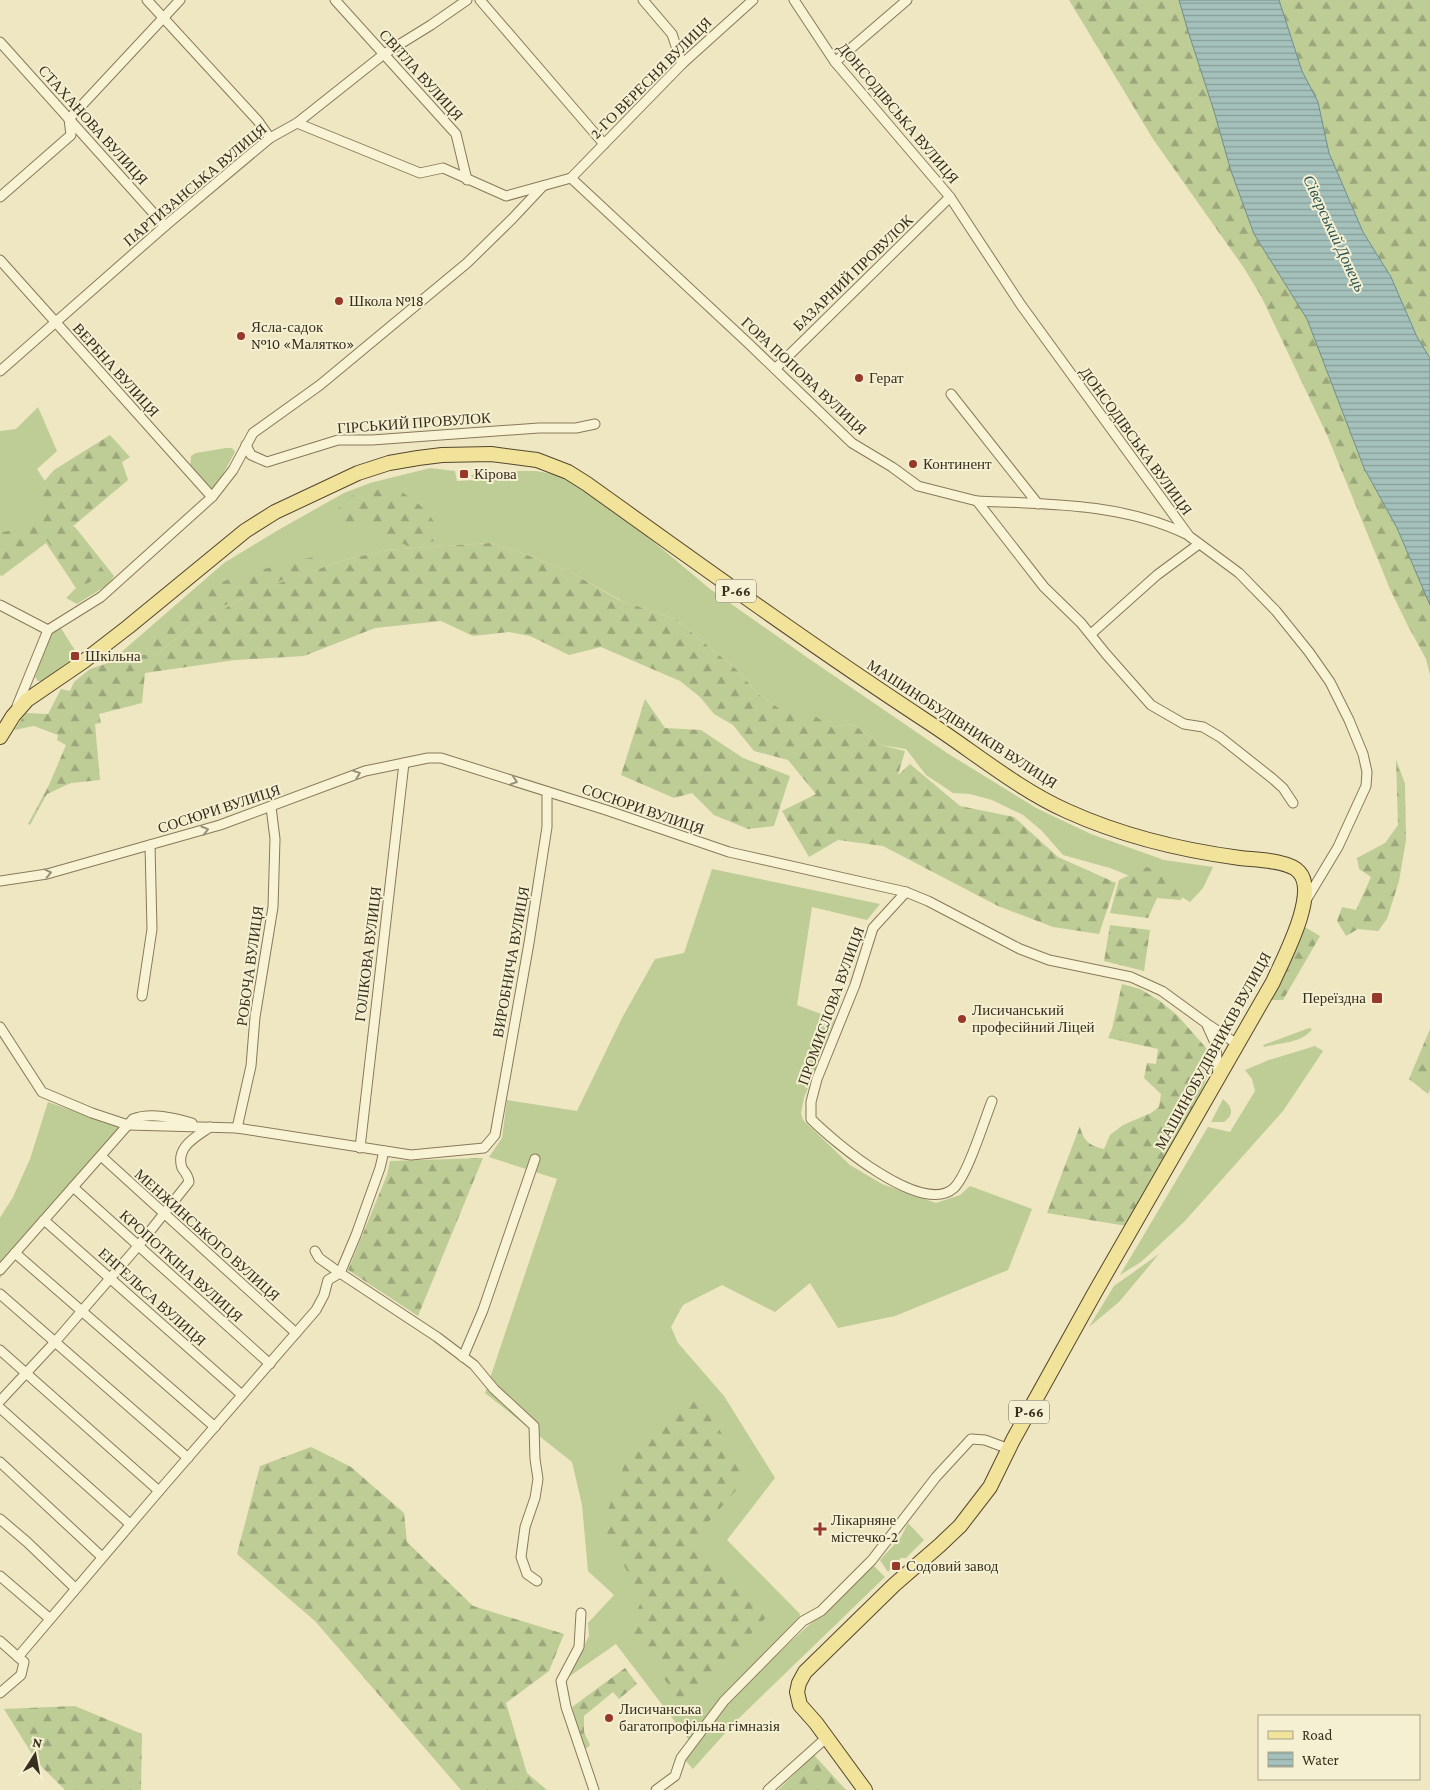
<svg xmlns="http://www.w3.org/2000/svg" width="1430" height="1790" viewBox="0 0 1430 1790" font-family="'Crimson Pro',serif">
	<style>
		.grass { fill: #becc96 }
		.forest { fill: url(#forest-firs) }
		.water { fill: url(#water-rules); stroke: #6c8f8b }
		.lines { fill: none; stroke-linecap: round; stroke-linejoin: round }
		.street-casing { stroke: #887959; stroke-width: 11 }
		.primary-casing { stroke: #55462e; stroke-width: 16 }
		.street { stroke: #f9f3d6; stroke-width: 9 }
		.primary { stroke: #f1e39a; stroke-width: 14 }
		.oneway { stroke: #98907a }
		.poi-dot { fill: #97392a; stroke: #f5f0d2; stroke-width: 2 }
		.labels { text-anchor: middle; stroke-width: 4; stroke-linejoin: round; paint-order: stroke }
		.shield { fill: #f5f0d2; stroke: #716854; stroke-width: 1 }
		.shield-label { font-size: 14px; font-weight: bold; fill: #382e1e }
		.street-label { font-size: 15px; fill: #382e1e; stroke: #f5f0d2 }
		.poi-label { font-size: 15px; fill: #382e1e; stroke: #f5f0d2; text-anchor: start }
		.water-label { font-size: 16px; font-style: italic; fill: #2d5457; stroke: #f5f0d2 }
	</style>
	<defs>
		<pattern id="forest-firs" width="22" height="20" patternUnits="userSpaceOnUse" patternTransform="scale(1.25)"><rect width="22" height="20" fill="#becc96"/><path d="M5 1l3.5 6h-7zM16 11l3.5 6h-7z" fill="#9ba67a"/></pattern>
		<pattern id="water-rules" width="6" height="5" patternUnits="userSpaceOnUse" patternTransform="scale(1.25)"><rect width="6" height="5" fill="#a5c1bc"/><path d="M0 2.5h6" fill="none" stroke="#879d98"/></pattern>
	</defs>
	<rect width="100%" height="100%" fill="#eee7c2"/>
	<g class="grass">
		<polygon points="38,407 57,451 37,469 56,498 55,522 75,527 114,576 109,584 77,604 66,598 76,588 46,543 2,576 0,575 0,431 16,429"/>
		<polygon points="226,448 232,448 235,452 219,481 211,490 190,468 191,456 196,453"/>
		<polygon points="430,468 455,471 457,481 474,480 471,475 508,471 536,471 558,475 623,516 710,589 808,658 947,753 1038,809 1091,834 1164,860 1213,867 1203,888 1190,902 1180,896 1110,868 1063,855 1041,830 1023,815 992,800 970,794 953,793 926,775 906,749 881,745 853,724 831,727 783,711 758,694 736,669 675,619 622,601 572,573 522,553 490,543 386,550 341,561 260,590 191,626 156,655 131,655 126,648 224,563 280,529 344,493 370,483"/>
		<polygon points="59,625 76,652 70,656 72,659 41,681 38,681 35,677 52,630"/>
		<polygon points="712,869 880,904 867,920 812,907 797,1005 835,1019 804,1098 801,1113 803,1120 850,1165 882,1184 936,1203 960,1195 970,1186 1032,1209 1008,1270 895,1316 838,1328 810,1283 775,1312 722,1285 683,1305 671,1327 678,1343 724,1396 775,1478 727,1540 800,1614 799,1620 716,1703 689,1740 616,1644 567,1678 589,1636 588,1623 614,1595 588,1571 582,1505 572,1462 485,1393 557,1179 489,1157 502,1138 507,1100 577,1111 622,1018 655,959 684,953"/>
		<path d="M1309,1028L1312,1029C1303,1043 1279,1043 1264,1047L1263,1045Z"/>
		<polygon points="1315,1046 1323,1051 1283,1111 1184,1222 1141,1262 1120,1275 1208,1127 1230,1132 1255,1091 1252,1079 1245,1070 1269,1060"/>
		<path d="M1223,1099C1232,1107 1235,1114 1224,1122H1211Z"/>
		<polygon points="48,1102 128,1130 0,1278 0,1218 13,1197 30,1159"/>
		<polygon points="1159,1254 1119,1302 1089,1327 1114,1286"/>
		<polygon points="908,1523 924,1540 906,1558 901,1558 888,1572 880,1560 901,1537"/>
		<polygon points="874,1566 885,1577 736,1721 693,1769 685,1760 723,1707 787,1645"/>
	</g>
	<g class="forest">
		<polygon points="1069,0 1179,0 1188,31 1214,111 1231,171 1254,234 1307,319 1364,468 1397,528 1430,605 1430,675 1426,659 1407,624 1390,589 1327,435 1261,296 1244,268 1153,139"/>
		<polygon points="1279,0 1430,0 1430,358 1417,337 1391,277 1363,232 1329,153 1318,102 1302,71"/>
		<polygon points="110,435 130,457 122,462 128,480 72,527 106,574 78,588 46,539 0,568 0,533 42,522 35,492 54,470"/>
		<polygon points="394,486 425,509 446,539 408,546 364,526 326,521 351,496"/>
		<polygon points="490,543 522,553 572,573 619,600 675,619 736,669 758,694 783,711 809,712 831,727 853,724 881,745 905,751 898,775 910,764 960,806 1014,817 1058,857 1116,883 1099,934 1053,927 998,906 883,846 838,840 809,857 782,811 816,794 788,760 754,751 733,725 714,714 700,697 680,681 601,647 569,655 530,636 509,632 473,636 441,621 375,628 304,656 235,660 145,673 142,703 99,714 101,723 95,724 100,780 71,783 47,794 30,825 28,824 49,785 66,745 57,740 58,735 34,726 14,730 26,713 48,714 61,689 70,691 74,682 90,669 111,662 126,648 131,655 156,655 191,626 258,591 206,613 155,652 130,649 184,601 231,578 298,560 331,554 311,567 262,589 341,561 386,550"/>
		<polygon points="645,699 665,728 701,730 743,758 790,776 774,826 748,829 714,815 692,793 674,798 621,775"/>
		<polygon points="1396,759 1405,784 1406,840 1399,881 1387,919 1378,931 1358,929 1346,936 1337,921 1342,907 1356,910 1371,877 1359,869 1357,858 1385,843 1398,825"/>
		<polygon points="1147,867 1187,886 1181,900 1157,898 1148,918 1110,913 1119,880"/>
		<polygon points="1110,925 1150,930 1144,971 1104,961"/>
		<polygon points="1303,926 1320,936 1283,1000 1271,1000"/>
		<path d="M1122,984L1140,989L1160,1001L1178,1016L1207,1049L1209,1066L1205,1083L1191,1111L1127,1226L1047,1213L1080,1126C1083,1141 1090,1146 1104,1149L1110,1135L1123,1125L1151,1113L1159,1107L1161,1094L1144,1078L1147,1063L1156,1064L1158,1049L1108,1038L1112,1029Z"/>
		<polygon points="1430,1029 1430,1090 1428,1094 1409,1079"/>
		<polygon points="483,1158 418,1316 348,1270 387,1175 390,1161"/>
		<polygon points="695,1395 750,1474 693,1540 770,1613 684,1707 628,1627 643,1599 602,1527 630,1449"/>
		<polygon points="311,1447 351,1467 404,1513 407,1542 473,1606 564,1634 549,1671 506,1703 527,1773 547,1790 461,1790 315,1621 237,1554 260,1466"/>
		<polygon points="625,1668 637,1684 619,1699 613,1692 584,1716 584,1732 590,1745 586,1749 582,1742 572,1707"/>
		<polygon points="75,1706 142,1734 141,1790 65,1790 37,1762 4,1709"/>
		<polygon points="814,1755 846,1790 778,1790"/>
	</g>
	<polygon class="water" points="1179,0 1279,0 1302,71 1318,102 1329,153 1363,232 1391,277 1417,337 1430,358 1430,605 1397,528 1364,468 1307,319 1254,234 1231,171 1214,111 1188,31"/>
	<g class="lines">
		<defs>
			<g id="street">
				<polyline points="147,0 258,121 270,138"/>
				<polyline points="335,0 456,134 467,180"/>
				<polyline points="480,0 604,144"/>
				<polyline points="643,0 672,34 682,64"/>
				<polyline points="794,0 835,62 950,197 1021,305 1189,536 1239,573 1276,611 1309,652 1330,682 1349,720 1363,754 1367,772 1366,786 1338,847 1305,902"/>
				<polyline points="0,42 165,226"/>
				<polyline points="835,62 907,0"/>
				<polyline points="297,123 420,173 443,168 506,196 571,178"/>
				<polyline points="571,178 748,343 852,443 892,467 918,486 977,501 1044,587 1081,623 1106,654 1151,705 1184,724 1203,727 1220,737 1273,779 1283,788 1293,803"/>
				<polyline points="571,178 682,64 753,0"/>
				<polyline points="0,197 71,135 69,119 180,0"/>
				<polyline points="0,260 212,497"/>
				<polyline points="775,369 950,197"/>
				<polyline points="0,371 165,226 270,138 297,123 384,54 431,25 467,0"/>
				<polyline points="951,394 1038,504"/>
				<polyline points="246,445 251,455 267,462 338,440 372,440 539,428 576,428 595,424"/>
				<path d="M977,501C1046,504 1122,503 1186,534"/>
				<polyline points="0,605 48,630"/>
				<polyline points="48,630 101,597 212,497 233,470 253,433 320,385 467,263 512,219 543,186"/>
				<polyline points="1091,634 1157,575 1199,544"/>
				<polyline points="17,706 48,630"/>
				<polyline points="0,881 47,874 220,825 365,771 428,758 441,758 606,810 729,852 906,892 928,901 1020,949 1049,960 1131,977 1162,991 1206,1023 1216,1045 1218,1075"/>
				<path d="M906,892L873,928L855,985L817,1079L811,1102V1119C833,1141 922,1217 954,1188C968,1174 984,1121 992,1101"/>
				<polyline points="142,996 152,929 150,845"/>
				<polyline points="1209,1025 1237,1044"/>
				<polyline points="0,1027 42,1092 92,1113 128,1125 237,1128 411,1155 484,1148 495,1135 529,943 547,827 547,792"/>
				<polyline points="237,1128 251,1066 255,1017 273,907 275,839 271,807"/>
				<polyline points="360,1148 404,763"/>
				<polyline points="101,1156 296,1333"/>
				<polyline points="73,1187 270,1364"/>
				<polyline points="44,1220 242,1395"/>
				<polyline points="315,1251 319,1258 340,1273 437,1337 474,1365 494,1389 534,1426 535,1459 538,1479 535,1498 525,1527 521,1557 527,1574 537,1581"/>
				<polyline points="15,1253 215,1427"/>
				<path d="M0,1270L133,1119C151,1112 174,1118 192,1123"/>
				<polyline points="0,1294 188,1458"/>
				<polyline points="0,1350 159,1491"/>
				<polyline points="463,1357 483,1310 535,1159"/>
				<path d="M0,1401L55,1342L139,1245L189,1182C188,1174 185,1173 182,1168C175,1147 196,1137 210,1127"/>
				<polyline points="0,1408 130,1524"/>
				<polyline points="0,1462 102,1557"/>
				<polyline points="0,1519 27,1542 75,1588"/>
				<polyline points="0,1576 49,1618"/>
				<polyline points="581,1613 579,1647 561,1681 566,1707 594,1790"/>
				<polyline points="0,1641 18,1657"/>
				<polyline points="0,1693 21,1675 24,1662 18,1657 159,1491 316,1310 324,1295 328,1280 340,1273 356,1235 380,1168 384,1151"/>
				<polyline points="656,1790 675,1776 681,1758 724,1701 803,1621 821,1611 872,1560 936,1477 971,1439 985,1440 1009,1449"/>
				<polyline points="768,1790 826,1738"/>
			</g>
			<path id="primary" d="M0,737L13,716L27,700L84,661L128,627L245,531L275,512L358,473L389,463L418,458L442,455L491,454L537,460L568,472L587,484C700,565 812,646 928,722C974,752 1018,789 1067,811C1122,836 1180,850 1240,858C1255,860 1289,860 1299,872C1319,893 1283,959 1273,982L1094,1294L1013,1440L990,1487L960,1526L940,1545L894,1585L805,1672L799,1683L797,1692L800,1705L816,1723L865,1790"/>
		</defs>
		<use href="#street" class="street-casing"/>
		<use href="#primary" class="primary-casing"/>
		<use href="#street" class="street"/>
		<use href="#primary" class="primary"/>
	</g>
	<defs><path id="oneway-chevron" d="M-2-3.5L2.5 0L-2 3.5" fill="none" stroke-width="1.6" stroke-linecap="round" stroke-linejoin="round" transform="scale(1.25)"/></defs>
	<g class="oneway">
		<use href="#oneway-chevron" transform="translate(357 774) rotate(-21)"/>
		<use href="#oneway-chevron" transform="translate(514 781) rotate(18)"/>
		<use href="#oneway-chevron" transform="translate(205 830) rotate(-16)"/>
		<use href="#oneway-chevron" transform="translate(48 873) rotate(-13)"/>
	</g>
	<g class="poi-dot">
		<circle cx="339" cy="301" r="5"/>
		<circle cx="241" cy="336" r="5"/>
		<circle cx="859" cy="378" r="5"/>
		<circle cx="913" cy="464" r="5"/>
		<rect x="459" y="469" width="10" height="10" rx="2.5"/>
		<rect x="70" y="651" width="10" height="10" rx="2.5"/>
		<rect x="1371" y="992" width="12" height="12" rx="2.5"/>
		<circle cx="962" cy="1019" r="5"/>
		<path d="M817.5 1521.5h5v5h5v5h-5v5h-5v-5h-5v-5h5z"/>
		<rect x="891" y="1561" width="10" height="10" rx="2.5"/>
		<circle cx="609" cy="1718" r="5"/>
	</g>
	<g class="labels">
		<g class="shield">
			<rect x="716" y="579.5" width="40" height="23" rx="4"/>
			<rect x="1009" y="1400.5" width="40" height="23" rx="4"/>
		</g>
		<g class="shield-label">
			<text x="736" y="596">Р-66</text>
			<text x="1029" y="1417">Р-66</text>
		</g>
		<g class="street-label">
			<text transform="translate(421 75) rotate(48)" y="5">СВІТЛА ВУЛИЦЯ</text>
			<text transform="translate(651 78) rotate(-45)" y="5">2-ГО ВЕРЕСНЯ ВУЛИЦЯ</text>
			<text transform="translate(898 113) rotate(50)" y="5">ДОНСОДІВСЬКА ВУЛИЦЯ</text>
			<text transform="translate(93 125) rotate(48)" y="5">СТАХАНОВА ВУЛИЦЯ</text>
			<text transform="translate(195 185) rotate(-40)" y="5">ПАРТИЗАНСЬКА ВУЛИЦЯ</text>
			<text transform="translate(853 273) rotate(-44)" y="5">БАЗАРНИЙ ПРОВУЛОК</text>
			<text transform="translate(116 370) rotate(48)" y="5">ВЕРБНА ВУЛИЦЯ</text>
			<text transform="translate(804 376) rotate(43)" y="5">ГОРА ПОПОВА ВУЛИЦЯ</text>
			<text transform="translate(414 423) rotate(-4)" y="5">ГІРСЬКИЙ ПРОВУЛОК</text>
			<text transform="translate(1136 441) rotate(54)" y="5">ДОНСОДІВСЬКА ВУЛИЦЯ</text>
			<text transform="translate(962 724) rotate(33)" y="5">МАШИНОБУДІВНИКІВ ВУЛИЦЯ</text>
			<text transform="translate(219 809) rotate(-18)" y="5">СОСЮРИ ВУЛИЦЯ</text>
			<text transform="translate(643 809) rotate(19)" y="5">СОСЮРИ ВУЛИЦЯ</text>
			<text transform="translate(368 954) rotate(-83)" y="5">ГОЛІКОВА ВУЛИЦЯ</text>
			<text transform="translate(511 962) rotate(-80)" y="5">ВИРОБНИЧА ВУЛИЦЯ</text>
			<text transform="translate(250 966) rotate(-82)" y="5">РОБОЧА ВУЛИЦЯ</text>
			<text transform="translate(831 1006) rotate(-70)" y="5">ПРОМИСЛОВА ВУЛИЦЯ</text>
			<text transform="translate(1213 1051) rotate(-61)" y="5">МАШИНОБУДІВНИКІВ ВУЛИЦЯ</text>
			<text transform="translate(207 1235) rotate(42)" y="5">МЕНЖИНСЬКОГО ВУЛИЦЯ</text>
			<text transform="translate(181 1266) rotate(42)" y="5">КРОПОТКІНА ВУЛИЦЯ</text>
			<text transform="translate(152 1297) rotate(42)" y="5">ЕНГЕЛЬСА ВУЛИЦЯ</text>
		</g>
		<g class="poi-label">
			<text x="349" y="306">Школа №18</text>
			<text x="251" y="332">Ясла-садок<tspan x="251" dy="17">№10 «Малятко»</tspan></text>
			<text x="869" y="383">Герат</text>
			<text x="923" y="469">Континент</text>
			<text x="474" y="479">Кірова</text>
			<text x="85" y="661">Шкільна</text>
			<text x="1366" y="1003" text-anchor="end">Переїздна</text>
			<text x="972" y="1015">Лисичанський<tspan x="972" dy="17">професійний Ліцей</tspan></text>
			<text x="831" y="1525">Лікарняне<tspan x="831" dy="17">містечко-2</tspan></text>
			<text x="906" y="1571">Содовий завод</text>
			<text x="619" y="1714">Лисичанська<tspan x="619" dy="17">багатопрофільна гімназія</tspan></text>
		</g>
		<g class="water-label">
			<text transform="translate(1335 233) rotate(65)" y="6">Сіверський Донець</text>
		</g>
	</g>
	<rect x="1258" y="1715" width="162" height="65" fill="#f5f0d2" stroke="#a9a28a"/>
	<rect x="1268" y="1731" width="25" height="8" fill="#f1e39a" stroke="#a9a28a"/>
	<text x="1302" y="1740" font-size="15" fill="#382e1e">Road</text>
	<rect x="1268" y="1752" width="25" height="15" fill="url(#water-rules)" stroke="#a9a28a"/>
	<text x="1302" y="1765" font-size="15" fill="#382e1e">Water</text>
	<g transform="translate(35 1755) rotate(11)" stroke="#f5f0d2" stroke-width="4" paint-order="stroke">
	<path d="M0-4L9 19L0 12L-9 19Z" fill="#382e1e"/>
	<text y="-8" font-size="14" font-weight="bold" text-anchor="middle" fill="#382e1e">N</text>
	</g>
</svg>
